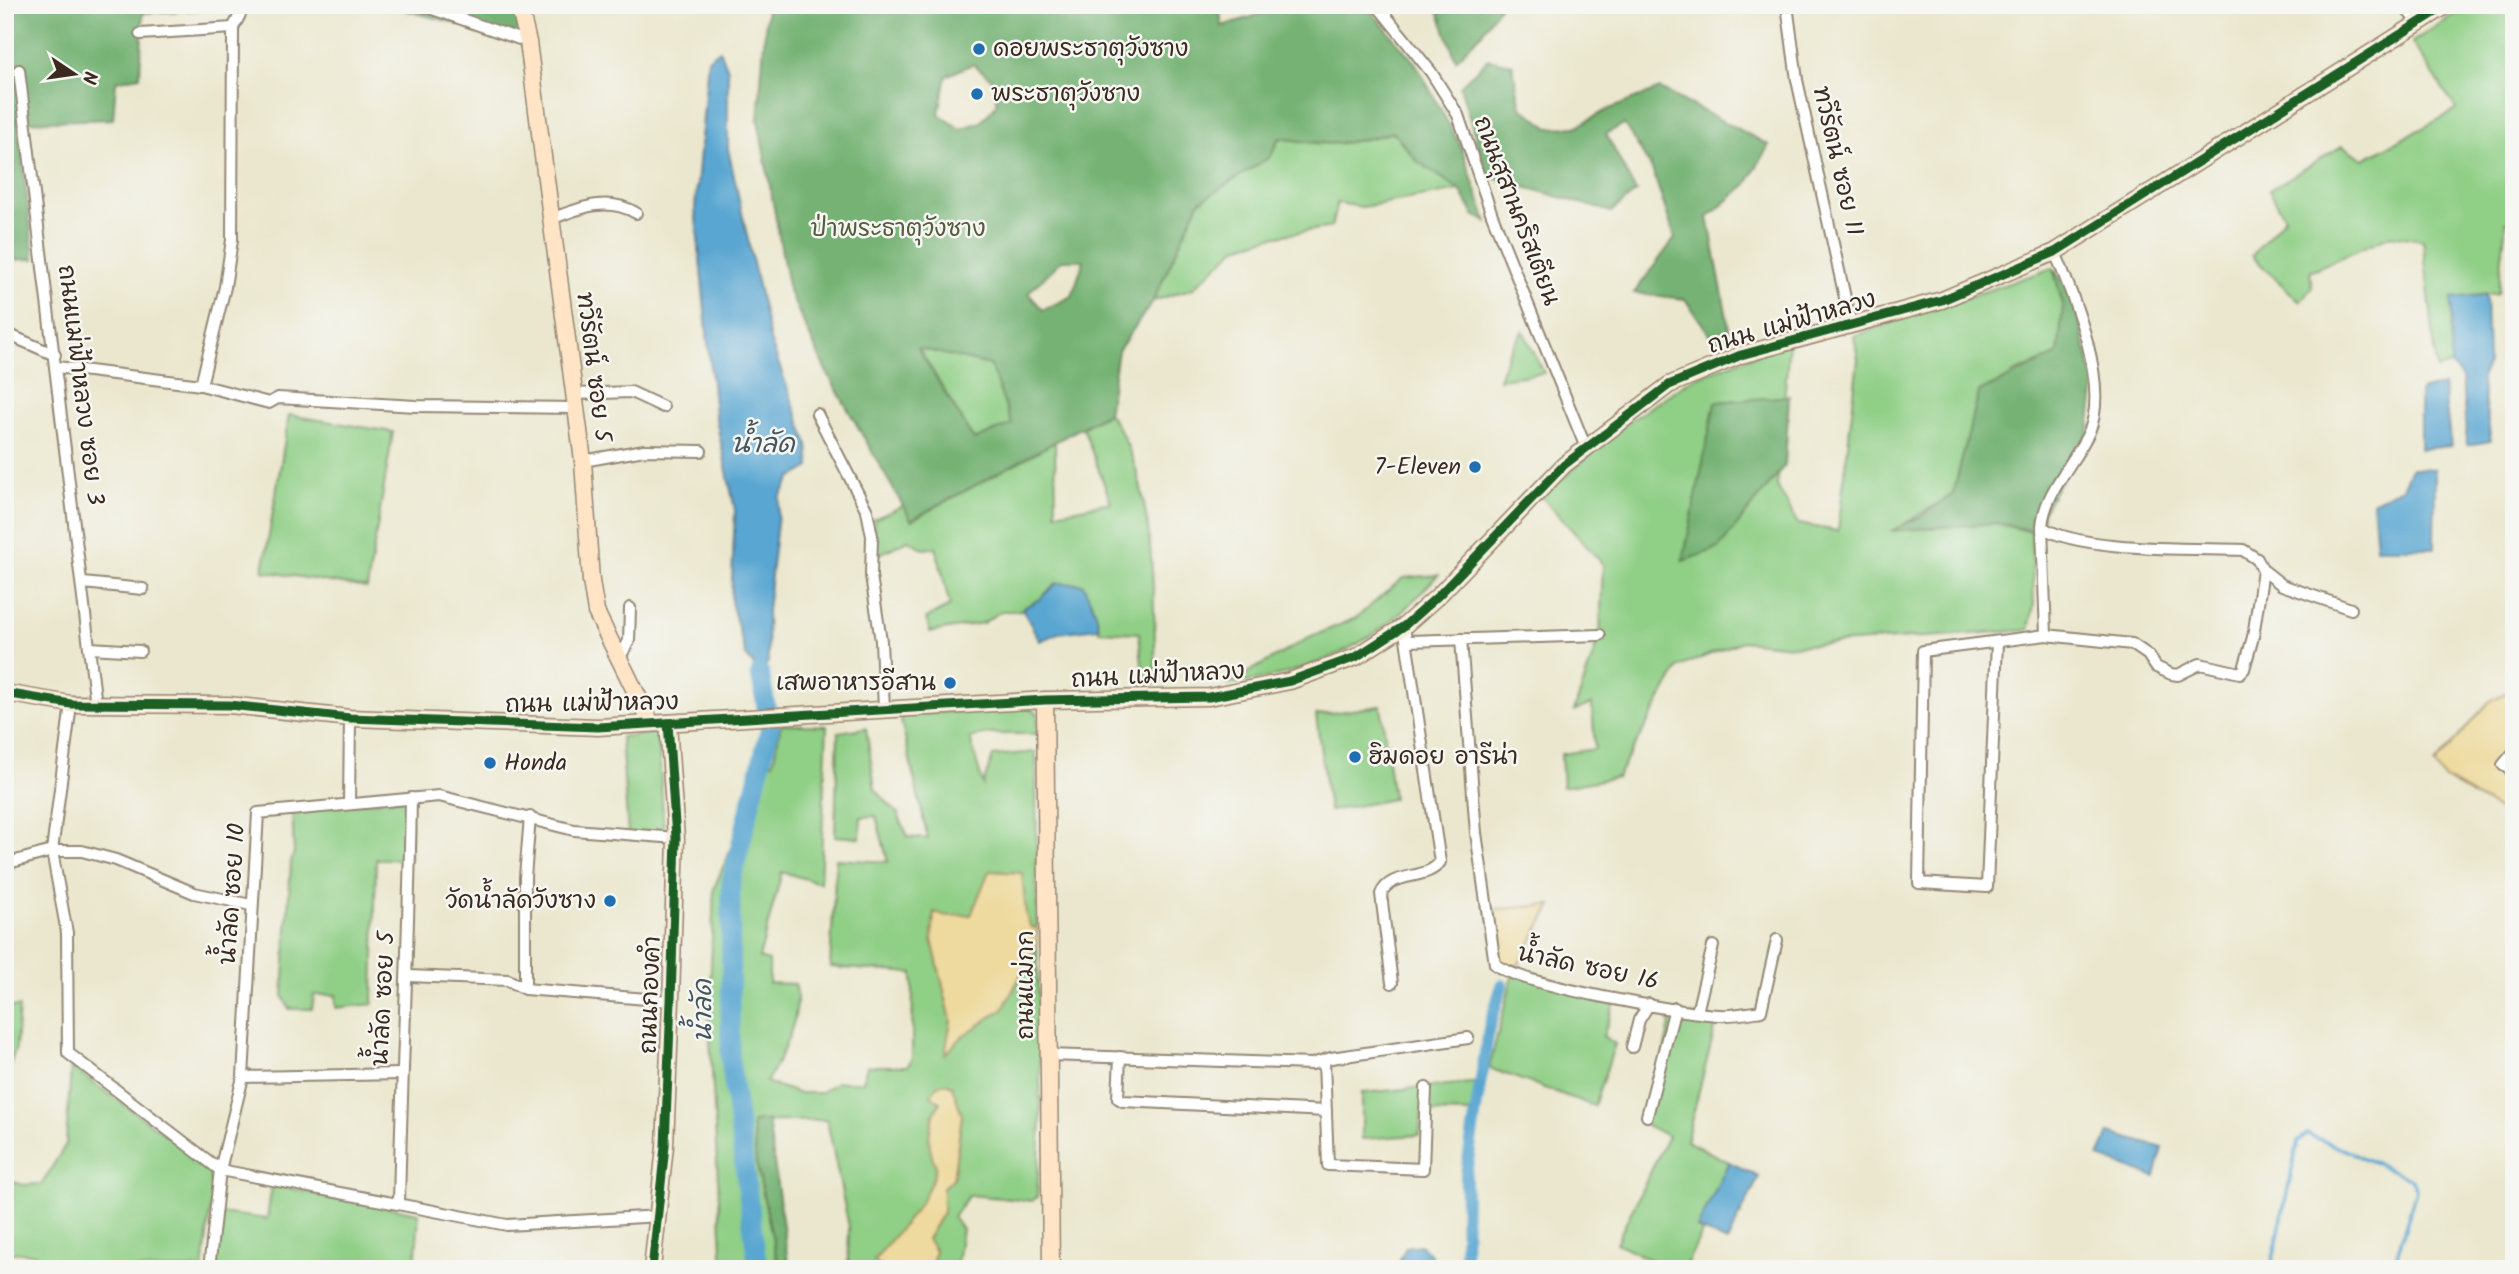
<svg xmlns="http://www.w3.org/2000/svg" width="2519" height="1274" font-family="Kalam,'Playpen Sans Thai',sans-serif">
<rect width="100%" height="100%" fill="#f6f6f2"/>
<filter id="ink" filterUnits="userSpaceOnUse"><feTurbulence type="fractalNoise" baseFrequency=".0143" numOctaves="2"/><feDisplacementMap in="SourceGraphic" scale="14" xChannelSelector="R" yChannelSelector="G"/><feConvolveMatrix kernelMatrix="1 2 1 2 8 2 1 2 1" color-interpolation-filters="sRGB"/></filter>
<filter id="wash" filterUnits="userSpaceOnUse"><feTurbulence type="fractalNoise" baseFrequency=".00686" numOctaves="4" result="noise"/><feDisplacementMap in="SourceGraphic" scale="28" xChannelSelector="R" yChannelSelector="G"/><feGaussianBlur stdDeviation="1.57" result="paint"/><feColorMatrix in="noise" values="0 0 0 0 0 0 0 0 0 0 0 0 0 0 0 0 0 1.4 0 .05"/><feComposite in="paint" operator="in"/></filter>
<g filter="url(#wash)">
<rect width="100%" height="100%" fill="#ebe7ce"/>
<g fill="#90cf86" stroke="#667c52" stroke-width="2">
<polygon points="2469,5 2514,5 2514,223 2506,222 2498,293 2452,298 2451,365 2437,369 2423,240 2391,235 2310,271 2312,287 2300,302 2252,256 2285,217 2269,190 2342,146 2364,159 2457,110 2412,42"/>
<path d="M1393,132L1417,161L1460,190L1362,207L1337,203L1331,227L1271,237L1237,247L1193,288L1153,301L1199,202L1271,156L1279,138C1327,147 1345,146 1393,132Z"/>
<polygon points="2053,268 2064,308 2059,354 2013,373 1964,452 1953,494 1894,530 1996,523 2031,532 2034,604 2029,630 1793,646 1742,641 1679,667 1617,777 1563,787 1561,754 1595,749 1592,704 1574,711 1600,635 1603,564 1542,497 1624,425 1692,379 1789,342 1777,486 1798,524 1838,531 1858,359 1854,336"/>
<polygon points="1523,331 1544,373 1499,379 1508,354"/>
<polygon points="918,347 990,365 1012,424 974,440"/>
<path d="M1108,413C1158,473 1153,608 1156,683L1144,686L1139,633L1099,631L1096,613L1057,583L1040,599L1018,611H1001L983,623L930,632L926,618L950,606L936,547L924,549L908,540L876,556L874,519L903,506L912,520L1055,442L1056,513L1111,502L1083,428Z"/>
<polygon points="289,415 393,432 367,588 263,571"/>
<path d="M1438,575C1424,589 1411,605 1396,617C1349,657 1285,678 1226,685L1309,638L1356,618L1403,578Z"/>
<path d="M1024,706L1038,713L1036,734H989L970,738L983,785L993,756L1036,752L1037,927L1031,928L1026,915L1022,873L989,871L971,916H945L934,912L932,940L951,1020L946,1053L964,1035L1003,1009L1037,945L1041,1122L1037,1197L1032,1201L969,1195L953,1217L962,1229L956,1269H931L935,1251L927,1239L943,1212V1187L953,1179L962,1115L952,1086L945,1083L937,1085L940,1102L933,1116L936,1166L933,1182L926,1197L874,1261L886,1269H854L848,1262L849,1227L827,1120L752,1122L756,1161L779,1269H723L709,1018L714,888L741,825L756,758L773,763L781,724L827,726L820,883L782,872L759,958L769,961V983L795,984C804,1013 781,1058 766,1082L797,1093H820L837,1082H863L867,1066H908L912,1057L913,973L830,967L836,859L888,862L876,816L861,817L860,838L835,836L838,732L866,728L875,789L898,814L908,837L928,839L900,716Z"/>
<polygon points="1381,706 1393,799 1329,811 1316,715"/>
<polygon points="658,733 664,832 628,834 621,737"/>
<polygon points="411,798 410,859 376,859 373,1004 336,1008 336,995 314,995 312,1009 289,1009 283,996 291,862 294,852 292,810"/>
<polygon points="1513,974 1616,999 1603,1036 1615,1044 1594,1106 1489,1068"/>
<polygon points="5,1007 19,1007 16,1048 5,1078"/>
<polygon points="1673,1012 1717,1021 1686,1141 1729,1162 1697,1228 1703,1231 1684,1269 1670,1269 1616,1243 1668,1136 1640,1122 1659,1074"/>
<polygon points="71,1067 215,1170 203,1269 36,1269 36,1254 5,1252 5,1179 22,1185 42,1184 66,1144"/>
<polygon points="1481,1082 1477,1113 1422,1112 1419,1135 1362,1139 1362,1093"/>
<polygon points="272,1185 419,1213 415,1269 214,1269 220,1213 267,1219"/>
</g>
<g fill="#74b273" stroke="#586e48" stroke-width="2" fill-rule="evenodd">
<polygon points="5,5 296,5 143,13 140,76 116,81 113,119 18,122 34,259 5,260"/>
<polygon points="385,5 525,5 528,42"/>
<path d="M767,5H1219L1222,26L1290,5H1366L1416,64L1461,147L1487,222L1474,215L1460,190L1417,161L1393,132C1341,146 1331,146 1279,138L1271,156L1199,202L1153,301L1118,351L1108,413L911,520L825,369L789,291L758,120ZM973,64L994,81L997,104L981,122L960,129L939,114L946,76ZM1062,260H1084L1072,296L1043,310L1028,293ZM918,348L990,365L1012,424L974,440Z"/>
<polygon points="1436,5 1500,5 1482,33 1456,60"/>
<polygon points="1488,59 1512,64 1521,107 1549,128 1576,127 1607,110 1660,89 1769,145 1747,184 1708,217 1731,339 1714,341 1685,299 1634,293 1675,238 1652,169 1624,124 1606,134 1636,192 1611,212 1487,176 1460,86"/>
<polygon points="2053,268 2072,294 2095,383 2089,431 2043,511 2042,527 2034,531 1996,523 1891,531 1920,517 1953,494 1979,392 2058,354 2063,305"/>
<polygon points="1789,396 1785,465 1719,548 1683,561 1715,402"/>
<polygon points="768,1120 789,1269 779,1269 756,1161 752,1122"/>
</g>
<g fill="#eeda9e" stroke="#94825e" stroke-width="2">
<polygon points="2514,688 2514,819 2445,779 2434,765 2489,702"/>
<polygon points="989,871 1022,873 1026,915 1031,928 1037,927 1037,945 1003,1009 964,1035 945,1054 951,1020 932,940 934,912 945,916 971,915"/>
<polygon points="1552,905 1513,974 1502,971 1487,910"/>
<path d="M945,1083L952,1086L962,1115L953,1179L943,1187V1212L927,1239L935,1251L931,1269H886L874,1261C896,1231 928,1204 936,1166C925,1144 928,1124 940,1102L931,1095L937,1085Z"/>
</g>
<g fill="#58a6d1" stroke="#4a6878" stroke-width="2">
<polygon points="720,50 728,70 728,149 770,340 808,444 810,467 791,478 780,497 767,611 768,662 760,673 746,656 731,602 735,510 715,414 695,208 708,59"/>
<polygon points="2486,295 2488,364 2481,378 2491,441 2467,445 2462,378 2451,365 2452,298"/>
<polygon points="2443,385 2451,446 2420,449 2420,391"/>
<polygon points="2411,468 2435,469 2434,548 2376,548 2372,502 2402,488"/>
<polygon points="1057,583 1083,584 1096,613 1099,628 1058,633 1040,641 1022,609 1040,599"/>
<polygon points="2109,1133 2163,1148 2155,1177 2099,1157"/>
<polygon points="1729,1162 1759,1177 1727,1242 1697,1228"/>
<polygon points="1420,1245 1431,1255 1432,1269 1400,1269 1399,1262 1406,1247"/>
</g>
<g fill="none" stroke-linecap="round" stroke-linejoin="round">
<polyline stroke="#58a6d1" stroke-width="3.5" points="2271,1269 2298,1141 2307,1134 2412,1179 2416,1190 2393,1269"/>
<polyline stroke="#58a6d1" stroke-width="12" points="1465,1269 1466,1174 1489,1028 1502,985"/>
<polyline stroke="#58a6d1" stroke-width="19" points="758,1269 730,1059 731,882 770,728 760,673"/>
</g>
</g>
<g filter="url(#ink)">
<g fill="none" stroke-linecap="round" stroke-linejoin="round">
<defs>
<g id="street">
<polyline points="421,5 528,42"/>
<polyline points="1377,5 1431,72 1458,115 1492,215 1586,448"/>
<polyline points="1787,5 1797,80 1851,325"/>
<polyline points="2402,5 2420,24"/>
<polyline points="140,34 233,28"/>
<polyline points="19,70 96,705"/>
<path d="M551,219C580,208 607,196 636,213"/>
<polyline points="5,333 55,355"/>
<polyline points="57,367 201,385 269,403 278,398 416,406 576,408"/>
<polyline points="201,385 225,287 232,240 233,28 245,5"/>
<polyline points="574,394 631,392 663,407"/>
<polyline points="817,414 867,511 872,536 871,576 881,641 884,709"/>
<polyline points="583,461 644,450 701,451"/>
<polyline points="2042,527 2046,635"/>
<polyline points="2263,570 2282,585 2351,609"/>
<polyline points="83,583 143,589"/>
<path d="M1461,639L1476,833L1495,964C1518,985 1681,1013 1719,1015C1733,1016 1748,1013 1761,1011L1777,940"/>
<polyline points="1409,641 1600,635"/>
<path d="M1997,642L1987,887L1919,883L1923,651L2046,635L2132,644L2148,655L2156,667L2171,674L2178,675L2200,664L2240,673L2244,669L2253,637L2263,570L2257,559L2243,550C2195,548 2080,552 2042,527C2044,492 2074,464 2089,432C2110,385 2074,298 2055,252"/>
<polyline points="90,648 140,651"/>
<polyline points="619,659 629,641 630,608"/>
<polyline points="71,704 52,851 67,933 68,1053 220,1170 507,1225 660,1216"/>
<polyline points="2514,752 2503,765 2514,772"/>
<polyline points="349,804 350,718"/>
<polyline points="5,864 52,851 82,851 116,860 194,893 251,905"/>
<polyline points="408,976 508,980 525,989 671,1001"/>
<path d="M1392,983L1381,894C1390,871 1427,881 1440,862L1404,626"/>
<polyline points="525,989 525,877 530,817"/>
<polyline points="1697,1012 1713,946"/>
<polyline points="1632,1047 1639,1020 1649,1004"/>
<polyline points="1049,1055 1312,1064 1331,1058 1468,1038"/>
<polyline points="1120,1057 1118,1098 1123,1101 1326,1111"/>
<polyline points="1324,1062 1328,1165 1423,1169 1426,1088"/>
<polyline points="243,1077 402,1074"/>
<polyline points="1647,1116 1675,1008"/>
<path d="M399,1203C402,1068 409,933 411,798"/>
<polyline points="209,1269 220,1170 243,1077 258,813 439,796 574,830 676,838"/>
</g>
<g id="secondary">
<polyline points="519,5 528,42 583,461 591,581 596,612 651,723"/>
<polyline points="5,693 71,704 229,705 350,718 598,727 1045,700 1209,697 1290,681 1356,657 1404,626 1439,595 1564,465 1669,385 1741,355 1942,300 2055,252 2447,5"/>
<polyline points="1045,700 1051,1269"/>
<polyline points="652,1269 665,1146 671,1001 676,838 668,723"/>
</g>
</defs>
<use href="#street" stroke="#938876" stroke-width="14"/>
<use href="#secondary" stroke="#938876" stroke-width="19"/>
<use href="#street" stroke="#fff" stroke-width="10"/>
<use href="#secondary" stroke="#ffe4c6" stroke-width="16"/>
<defs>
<g id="cycleway">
<polyline points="5,693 71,704 229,705 350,718 598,727 1045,700 1209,697 1290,681 1356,657 1404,626 1439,595 1564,465 1669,385 1741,355 1942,300 2055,252 2447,5"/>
<polyline points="652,1269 665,1146 671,1001 676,838 668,723"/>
</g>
</defs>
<use href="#cycleway" stroke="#f6f6f2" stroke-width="13"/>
<use href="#cycleway" stroke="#1b5e20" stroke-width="9"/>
</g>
</g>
<g fill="#1f6fb2" stroke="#f6f6f2" stroke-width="2.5">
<circle cx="979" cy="49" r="7"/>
<circle cx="977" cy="94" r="7"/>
<circle cx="1475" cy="467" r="7"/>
<circle cx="950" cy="683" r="7"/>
<circle cx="1355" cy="757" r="7"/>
<circle cx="490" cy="763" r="7"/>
<circle cx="610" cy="901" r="7"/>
</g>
<g text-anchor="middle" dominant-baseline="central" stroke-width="5" stroke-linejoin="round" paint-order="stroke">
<g font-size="24" fill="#3b2a1e" stroke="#f6f6f2" text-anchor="start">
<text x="993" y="49">ดอยพระธาตุวังซาง</text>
<text x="991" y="94">พระธาตุวังซาง</text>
<text x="1461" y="467" text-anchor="end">7-Eleven</text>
<text x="936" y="683" text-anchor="end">เสพอาหารอีสาน</text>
<text x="1369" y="757">ฮิมดอย อารีน่า</text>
<text x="504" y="763">Honda</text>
<text x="596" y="901" text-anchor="end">วัดน้ำลัดวังซาง</text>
</g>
<g font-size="24" fill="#3b2a1e" stroke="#f6f6f2">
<text transform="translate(1837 161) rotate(77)">ทวีรัตน์ ซอย 11</text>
<text transform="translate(1516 211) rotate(69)">ถนนสุสานคริสเตียน</text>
<text transform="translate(1792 323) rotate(-16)">ถนน แม่ฟ้าหลวง</text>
<text transform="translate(593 367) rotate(83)">ทวีรัตน์ ซอย 5</text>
<text transform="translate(80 385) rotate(83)">ถนนแม่ฟ้าหลวง ซอย 3</text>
<text transform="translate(1158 676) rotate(-3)">ถนน แม่ฟ้าหลวง</text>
<text transform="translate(592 704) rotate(-1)">ถนน แม่ฟ้าหลวง</text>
<text transform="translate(233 894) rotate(-86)">น้ำลัด ซอย 10</text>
<text transform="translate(1588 968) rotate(12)">น้ำลัด ซอย 16</text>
<text transform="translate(1026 985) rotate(-90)">ถนนแม่กก</text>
<text transform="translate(651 995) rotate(-88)">ถนนกองคำ</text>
<text transform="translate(384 999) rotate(-87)">น้ำลัด ซอย 5</text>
</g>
<g font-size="24" fill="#545c3d" stroke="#f6f6f2">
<text x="898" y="229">ป่าพระธาตุวังซาง</text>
</g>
<g font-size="26" font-style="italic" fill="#45555d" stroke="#f6f6f2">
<text x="763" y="445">น้ำลัด</text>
<text transform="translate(704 1011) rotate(-90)">น้ำลัด</text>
</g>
</g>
<rect width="2519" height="1274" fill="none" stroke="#f6f6f2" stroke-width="28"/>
<g transform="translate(74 74) rotate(103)" stroke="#f6f6f2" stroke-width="5" paint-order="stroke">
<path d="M0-5L12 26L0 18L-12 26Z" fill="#3b2a1e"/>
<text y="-10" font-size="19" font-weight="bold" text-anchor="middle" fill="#3b2a1e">N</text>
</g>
</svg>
